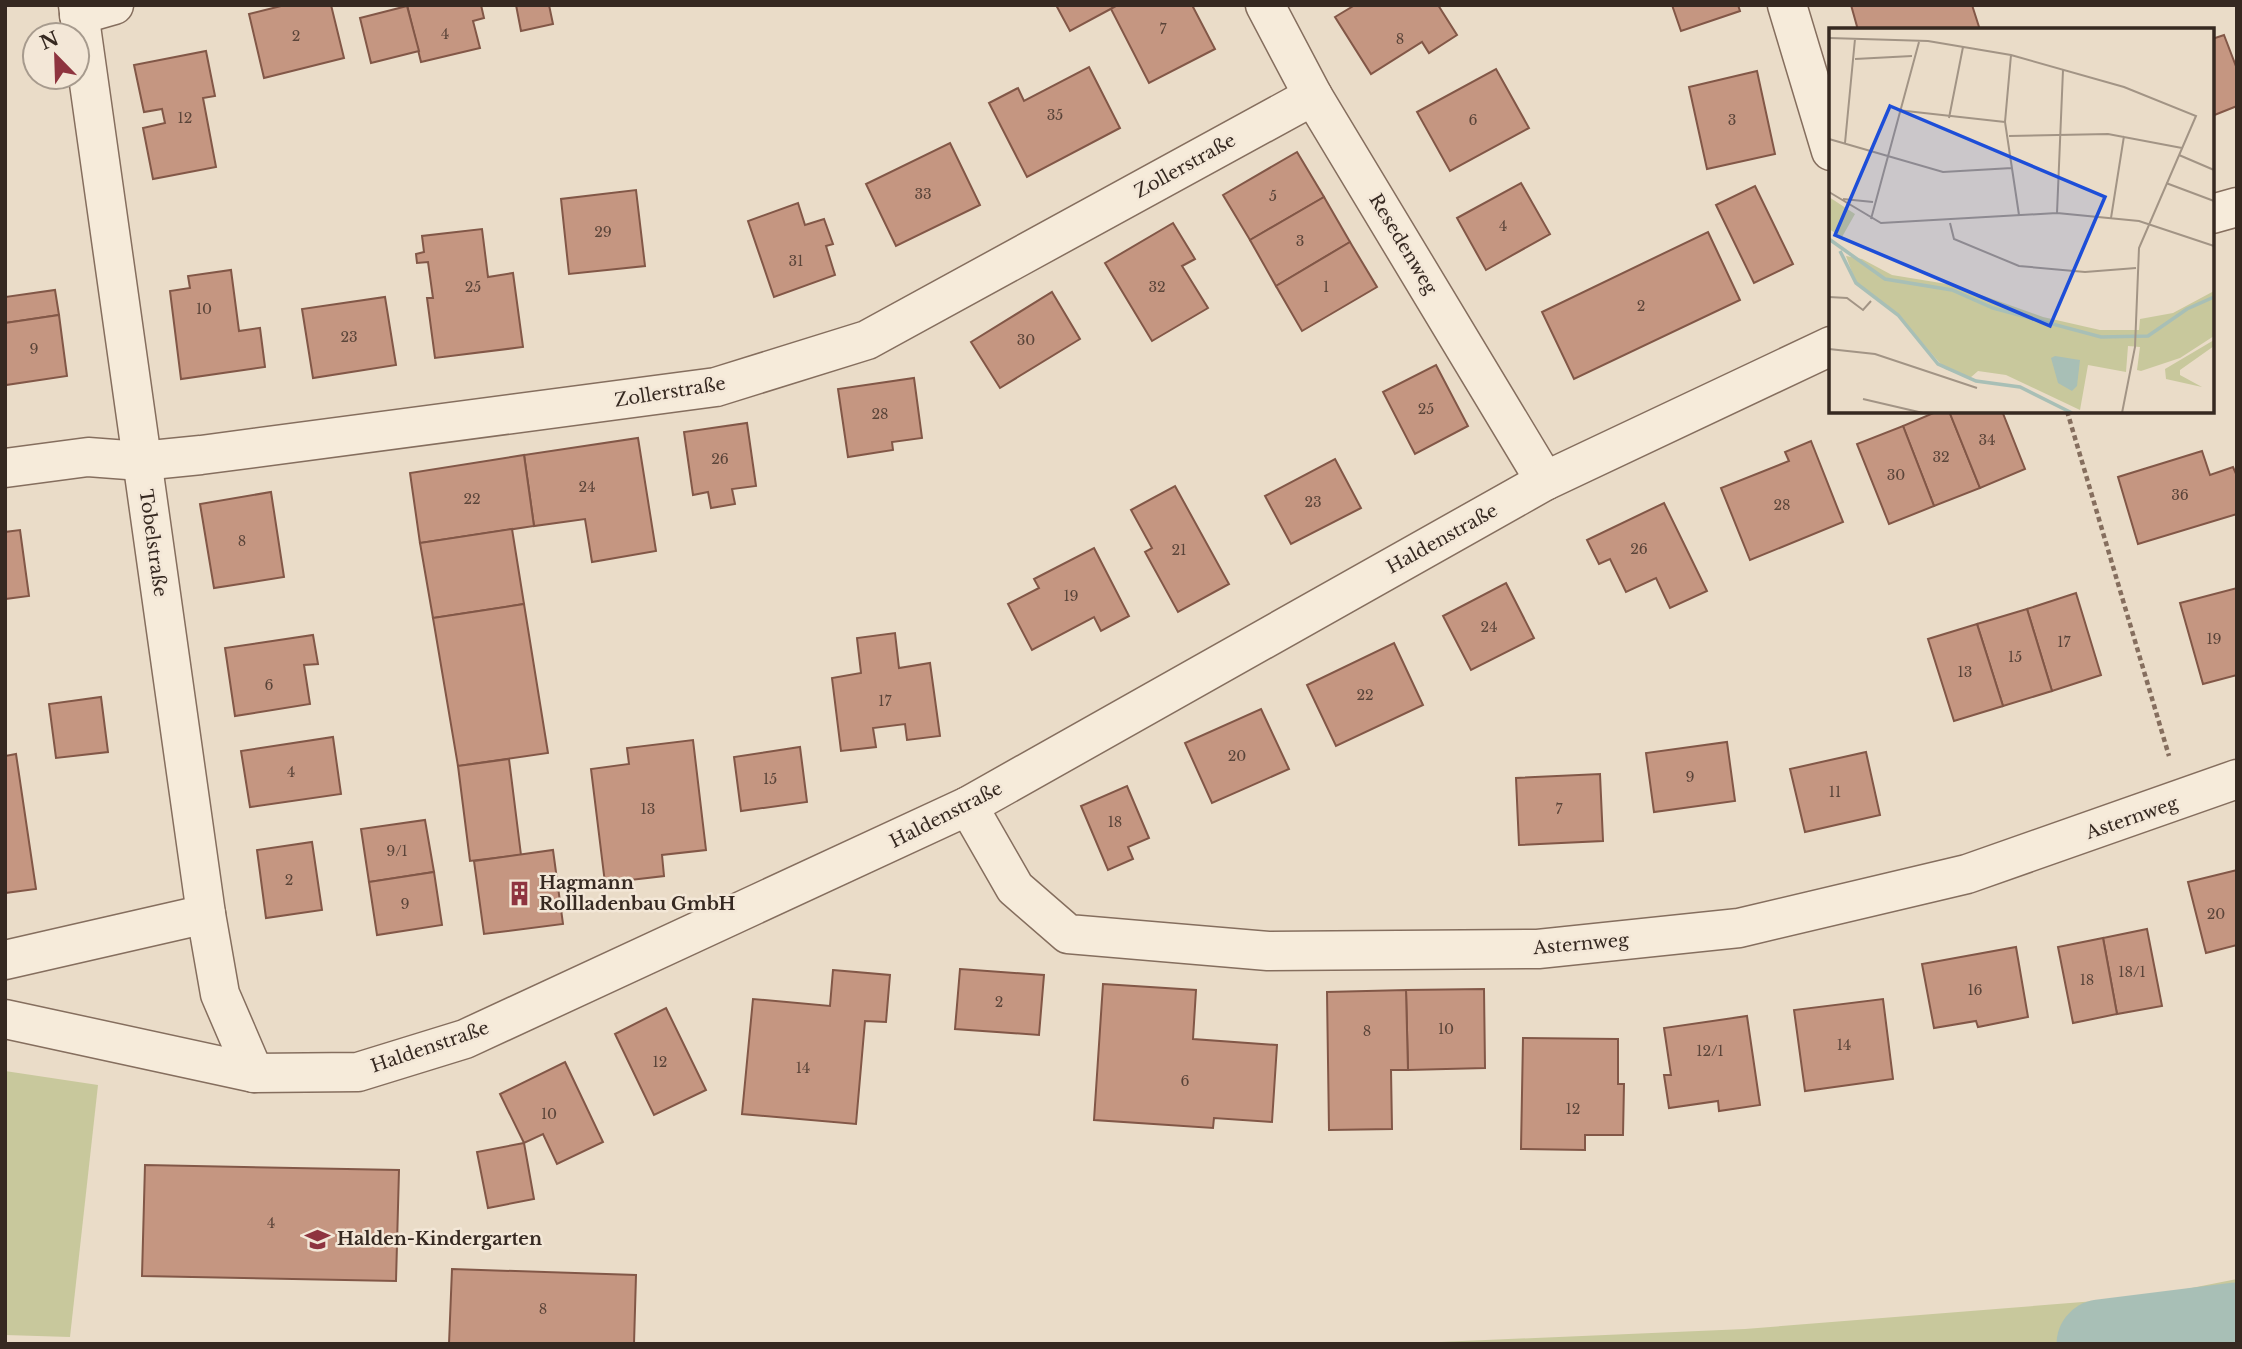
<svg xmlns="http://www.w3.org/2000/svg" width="2242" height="1349" font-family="'Libre Baskerville',serif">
<rect width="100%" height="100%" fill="#eadcc8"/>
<g fill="#c8c89c">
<polygon points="5,1071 98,1085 70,1337 5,1335"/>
<polygon points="2237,1279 2237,1344 1393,1344 1745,1329 2146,1297"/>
</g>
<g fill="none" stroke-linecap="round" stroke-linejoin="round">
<polyline stroke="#a8bfb6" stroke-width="89" points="2101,1344 2237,1327"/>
</g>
<g fill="#c59681" stroke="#825747" stroke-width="2">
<polygon points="285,5 331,5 344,58 264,78 249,14"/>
<polygon points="481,5 484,18 473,21 480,48 421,62 407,5"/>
<polygon points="516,5 549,5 553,24 521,31"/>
<polygon points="1056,5 1118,5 1070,31"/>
<polygon points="1118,5 1192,5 1215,49 1149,83 1111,9"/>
<polygon points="1355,5 1438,5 1457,35 1429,53 1422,42 1371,74 1335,17"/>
<polygon points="1672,5 1738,5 1740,11 1681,31"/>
<polygon points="1851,5 1972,5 1980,30 1858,30"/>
<polygon points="407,6 419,51 371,63 360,18"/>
<polygon points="2224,35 2237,69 2237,106 2212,116 2212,39"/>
<polygon points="206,51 215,96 203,98 216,167 153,179 143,128 165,123 162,109 144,112 134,65"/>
<polygon points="1089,67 1120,128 1027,177 989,103 1018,88 1024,101"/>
<polygon points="1496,69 1529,128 1450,171 1417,112"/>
<polygon points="1757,71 1775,154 1707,169 1689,87"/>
<polygon points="950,143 980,205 896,246 866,184"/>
<polygon points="1297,152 1324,197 1250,240 1223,195"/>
<polygon points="1521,183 1550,234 1486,270 1457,218"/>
<polygon points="1755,186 1793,264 1754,283 1716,205"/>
<polygon points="636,190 645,266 569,274 561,199"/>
<polygon points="1324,197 1350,242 1276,286 1250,240"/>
<polygon points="798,203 805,225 824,219 833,244 826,246 835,275 774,297 748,221"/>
<polygon points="1173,223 1195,259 1182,266 1208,308 1152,341 1105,263"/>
<polygon points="482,229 488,277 513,273 523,347 435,358 427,298 433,298 428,262 417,263 416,254 424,252 422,236"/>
<polygon points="1708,232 1740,300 1574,379 1542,312"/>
<polygon points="1350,242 1377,287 1302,331 1276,286"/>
<polygon points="231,270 239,331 260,328 265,367 181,379 170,291 190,288 188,276"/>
<polygon points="55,290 59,315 5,323 5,297"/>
<polygon points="1052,292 1080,339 1000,388 971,342"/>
<polygon points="385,297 396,365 313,378 302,309"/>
<polygon points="59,315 67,376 6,385 5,323"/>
<polygon points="1436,365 1468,426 1415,454 1383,392"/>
<polygon points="914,378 922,438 892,442 893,450 848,457 838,389"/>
<polygon points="1938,411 1949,411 1980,488 1934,506 1903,426"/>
<polygon points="1949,411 2002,411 2025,469 1980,488"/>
<polygon points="747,423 756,486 732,489 735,504 711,508 708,492 693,495 684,432"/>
<polygon points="1903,426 1934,506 1889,524 1857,444"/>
<polygon points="638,438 656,551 592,562 585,519 534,526 524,455"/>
<polygon points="1811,441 1843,522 1750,560 1721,488 1789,461 1785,452"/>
<polygon points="2202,451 2210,475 2233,467 2237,476 2237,514 2138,544 2118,477"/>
<polygon points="524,455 534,526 420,543 410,473"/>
<polygon points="1335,459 1361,508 1291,544 1265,496"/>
<polygon points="1175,486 1229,584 1178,612 1145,552 1152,548 1131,510"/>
<polygon points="271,492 284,577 214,588 200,504"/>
<polygon points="1664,503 1707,591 1670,608 1656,578 1626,592 1610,559 1599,564 1587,540"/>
<polygon points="512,529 524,604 433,618 420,543"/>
<polygon points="20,530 29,596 5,599 5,532"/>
<polygon points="1094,548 1129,616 1101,631 1094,617 1032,650 1008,604 1039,588 1034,579"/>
<polygon points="1506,583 1534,638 1471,670 1443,616"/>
<polygon points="2237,588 2237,675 2203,684 2180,603"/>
<polygon points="2076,593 2101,675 2052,691 2027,609"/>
<polygon points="524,604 548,753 458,766 433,618"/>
<polygon points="2027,609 2052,691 2003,706 1977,624"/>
<polygon points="1977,624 2003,706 1954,721 1928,639"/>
<polygon points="895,633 899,668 930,663 940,736 907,740 905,724 873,728 876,747 841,751 832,678 861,673 857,638"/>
<polygon points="313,635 318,664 304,665 310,704 235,716 225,648"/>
<polygon points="1394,643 1423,705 1336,746 1307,685"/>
<polygon points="101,697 108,752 56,758 49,704"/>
<polygon points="1261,709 1289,769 1212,803 1185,743"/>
<polygon points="333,737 341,794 250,807 241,751"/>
<polygon points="693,740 706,850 662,855 664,876 605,883 591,769 629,764 627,748"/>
<polygon points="1727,742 1735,801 1654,812 1646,753"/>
<polygon points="800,747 807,802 741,811 734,757"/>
<polygon points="1866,752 1880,815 1805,832 1790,769"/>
<polygon points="16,754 36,889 5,893 5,756"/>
<polygon points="509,759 521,855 470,861 458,766"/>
<polygon points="1600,774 1603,841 1519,845 1516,778"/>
<polygon points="1127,786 1149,838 1128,847 1133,859 1108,870 1081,806"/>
<polygon points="425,820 434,872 369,882 361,829"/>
<polygon points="312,842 322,910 266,918 257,850"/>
<polygon points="553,850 563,924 484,934 474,861"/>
<polygon points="2237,870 2237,945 2206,953 2188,882"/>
<polygon points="434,872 442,925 377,935 369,882"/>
<polygon points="2147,929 2162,1006 2117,1014 2103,938"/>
<polygon points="2103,938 2117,1014 2073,1023 2058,947"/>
<polygon points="2016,947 2028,1017 1978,1027 1976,1021 1934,1028 1922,964"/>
<polygon points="960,969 1044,975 1039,1035 955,1029"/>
<polygon points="833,970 890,975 886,1022 865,1021 856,1124 742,1114 753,999 830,1006"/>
<polygon points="1103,984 1196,990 1193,1039 1277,1045 1272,1122 1214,1118 1213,1128 1094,1120"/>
<polygon points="1484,989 1485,1068 1408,1070 1406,990"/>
<polygon points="1406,990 1408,1070 1391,1070 1392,1129 1329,1130 1327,992"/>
<polygon points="1883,999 1893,1079 1805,1091 1794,1010"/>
<polygon points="666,1008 706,1090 654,1115 615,1034"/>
<polygon points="1747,1016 1760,1105 1719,1111 1718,1101 1669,1108 1664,1075 1671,1075 1664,1028"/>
<polygon points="1523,1038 1618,1039 1618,1084 1624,1084 1623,1135 1585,1135 1585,1150 1521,1149"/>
<polygon points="565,1062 603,1142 557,1164 543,1134 524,1143 500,1094"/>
<polygon points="524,1143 534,1199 488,1208 477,1152"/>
<polygon points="145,1165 399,1170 396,1281 142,1276"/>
<polygon points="452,1269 636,1275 634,1344 449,1344"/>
</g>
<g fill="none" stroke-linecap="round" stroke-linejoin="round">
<defs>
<g id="street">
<polyline points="78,5 206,914 220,994 254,1073"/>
<polyline points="1265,5 1313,96 1545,481"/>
<polyline points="1787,5 1831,151"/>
<polyline points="79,15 114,5"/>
<polyline points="2212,214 2237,207"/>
<polyline points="5,468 88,457 141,461 201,455 716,387 867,340 1313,96"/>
<polyline points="968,806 1015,888 1068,934 1268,951 1538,949 1739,928 1967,874 2237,779"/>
<polyline points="5,960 206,914"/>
<polyline points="5,1019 254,1073 358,1072 465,1039 968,806 1545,481 1831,346"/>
</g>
</defs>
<use href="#street" stroke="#856e5e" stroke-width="41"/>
<polyline stroke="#856e5e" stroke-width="4.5" stroke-dasharray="5 3.5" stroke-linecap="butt" points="2067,411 2169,756"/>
<use href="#street" stroke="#f6ebda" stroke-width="38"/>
</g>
<defs>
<symbol id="building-bare" viewBox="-9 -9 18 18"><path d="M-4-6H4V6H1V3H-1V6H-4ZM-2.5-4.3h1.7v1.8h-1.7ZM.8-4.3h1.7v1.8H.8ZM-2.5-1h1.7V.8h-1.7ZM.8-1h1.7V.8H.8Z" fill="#8e343f" stroke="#f3e7d7" stroke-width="2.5" paint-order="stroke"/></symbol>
<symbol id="school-bare" viewBox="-9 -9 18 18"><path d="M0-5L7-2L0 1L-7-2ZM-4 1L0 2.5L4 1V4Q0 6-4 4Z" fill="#8e343f" stroke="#f3e7d7" stroke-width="2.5" paint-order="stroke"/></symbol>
</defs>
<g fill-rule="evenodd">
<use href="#building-bare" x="502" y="876" width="35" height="35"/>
<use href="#school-bare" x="300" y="1222" width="35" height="35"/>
</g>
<g text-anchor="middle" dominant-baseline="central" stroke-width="5" stroke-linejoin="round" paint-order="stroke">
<g font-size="14" fill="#5a4439">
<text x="1163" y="29">7</text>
<text x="445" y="34">4</text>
<text x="296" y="36">2</text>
<text x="1400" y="39">8</text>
<text x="1055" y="115">35</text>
<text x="185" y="118">12</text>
<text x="1473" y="120">6</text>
<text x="1732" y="120">3</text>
<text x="923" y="194">33</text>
<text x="1273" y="196">5</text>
<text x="1503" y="226">4</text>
<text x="603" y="232">29</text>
<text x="1300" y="241">3</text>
<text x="796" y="261">31</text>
<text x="473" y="287">25</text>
<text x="1157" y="287">32</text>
<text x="1326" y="287">1</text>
<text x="1641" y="306">2</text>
<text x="204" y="309">10</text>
<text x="349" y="337">23</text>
<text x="1026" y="340">30</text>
<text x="34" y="349">9</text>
<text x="1426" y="409">25</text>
<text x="880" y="414">28</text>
<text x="1987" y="440">34</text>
<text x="1941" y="457">32</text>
<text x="720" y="459">26</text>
<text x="1896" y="475">30</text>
<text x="587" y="487">24</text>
<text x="2180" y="495">36</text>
<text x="472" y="499">22</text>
<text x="1313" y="502">23</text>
<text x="1782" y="505">28</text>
<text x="242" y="541">8</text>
<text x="1639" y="549">26</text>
<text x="1179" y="550">21</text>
<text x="1071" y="596">19</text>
<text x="1489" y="627">24</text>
<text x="2214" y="639">19</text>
<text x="2064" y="642">17</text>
<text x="2015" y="657">15</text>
<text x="1965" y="672">13</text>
<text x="269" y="685">6</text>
<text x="1365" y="695">22</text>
<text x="885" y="701">17</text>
<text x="1237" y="756">20</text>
<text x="291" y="772">4</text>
<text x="1690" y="777">9</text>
<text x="770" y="779">15</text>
<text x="1835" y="792">11</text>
<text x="648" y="809">13</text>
<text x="1559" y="809">7</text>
<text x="1115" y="822">18</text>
<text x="397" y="851">9/1</text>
<text x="289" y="880">2</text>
<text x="405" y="904">9</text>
<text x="2216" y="914">20</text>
<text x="2132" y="972">18/1</text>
<text x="2087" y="980">18</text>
<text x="1975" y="990">16</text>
<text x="999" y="1002">2</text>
<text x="1446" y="1029">10</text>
<text x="1367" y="1031">8</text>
<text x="1844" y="1045">14</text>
<text x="1710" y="1051">12/1</text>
<text x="660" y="1062">12</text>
<text x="803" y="1068">14</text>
<text x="1185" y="1081">6</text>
<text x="1573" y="1109">12</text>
<text x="549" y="1114">10</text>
<text x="271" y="1223">4</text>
<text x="543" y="1309">8</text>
</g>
<g font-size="18" fill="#362921" stroke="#f3e7d7">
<text transform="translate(1185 166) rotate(-29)">Zollerstraße</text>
<text transform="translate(1403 244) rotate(59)">Resedenweg</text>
<text transform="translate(670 392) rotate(-9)">Zollerstraße</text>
<text transform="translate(1442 539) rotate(-29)">Haldenstraße</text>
<text transform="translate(153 543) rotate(82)">Tobelstraße</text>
<text transform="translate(946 815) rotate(-27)">Haldenstraße</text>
<text transform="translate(2132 818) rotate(-19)">Asternweg</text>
<text transform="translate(1581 944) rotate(-5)">Asternweg</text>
<text transform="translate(430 1047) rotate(-19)">Haldenstraße</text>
</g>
<g font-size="18" font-weight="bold" fill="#362921" stroke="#f3e7d7" text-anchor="start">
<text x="539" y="883">Hagmann<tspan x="539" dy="21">Rollladenbau GmbH</tspan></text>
<text x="337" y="1239">Halden-Kindergarten</text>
</g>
</g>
<g transform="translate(1829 28)">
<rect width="385" height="385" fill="#eadcc8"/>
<path d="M0,169L26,186L13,209L0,201ZM17,228L33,231L63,247L124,257L214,289L271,302H310L311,291L344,285L385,263V308L351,330L312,343L308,342L311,319L299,318L297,344L259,337L251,382L177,347L149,343L141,350L116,341L69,287L27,255ZM385,312V318L351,342V347L373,359L337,351L336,341Z" fill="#c8c89c"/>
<path d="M226,328L251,332L248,358L243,363L229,355L222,330Z" fill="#a8bfb6"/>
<path fill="none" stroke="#a8bfb6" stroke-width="3.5" d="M0,211L56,251L123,262L164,280L272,309L319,308L358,281L385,269M11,223L27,255L69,287L109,336L147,353L191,359L243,385"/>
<path fill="none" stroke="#a29485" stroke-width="2" d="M0,10L99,13L182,27L295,59L367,88L310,220L306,319L293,385M182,27L176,94L190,187M26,31L83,28M68,82L176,94M120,90L134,19M180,108L279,106L353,120M0,111L114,144L183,140M16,115L26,11M350,127L385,142M337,155L385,173M0,164L52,195L228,185L310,193L385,218M14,171L44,174M228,185L234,42M282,190L295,108M42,191L90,14M121,195L125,211L190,238L256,244L307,240M0,269L18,270L34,282L42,273M0,321L46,326L148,360M34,371L94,385"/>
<path fill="#1d4ed8" fill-opacity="0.15" stroke="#1d4ed8" stroke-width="3.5" d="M61,78L276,169L221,298L6,207Z"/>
<rect width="385" height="385" fill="none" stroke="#362921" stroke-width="3.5"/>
</g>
<rect width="2242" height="1349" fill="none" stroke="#362921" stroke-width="14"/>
<g transform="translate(56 56) rotate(337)"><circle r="33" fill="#f3e7d7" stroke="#a79b8e" stroke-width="2"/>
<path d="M0-5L12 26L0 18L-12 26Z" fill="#8e343f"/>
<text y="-10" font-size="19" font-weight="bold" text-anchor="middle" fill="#362921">N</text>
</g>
</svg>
